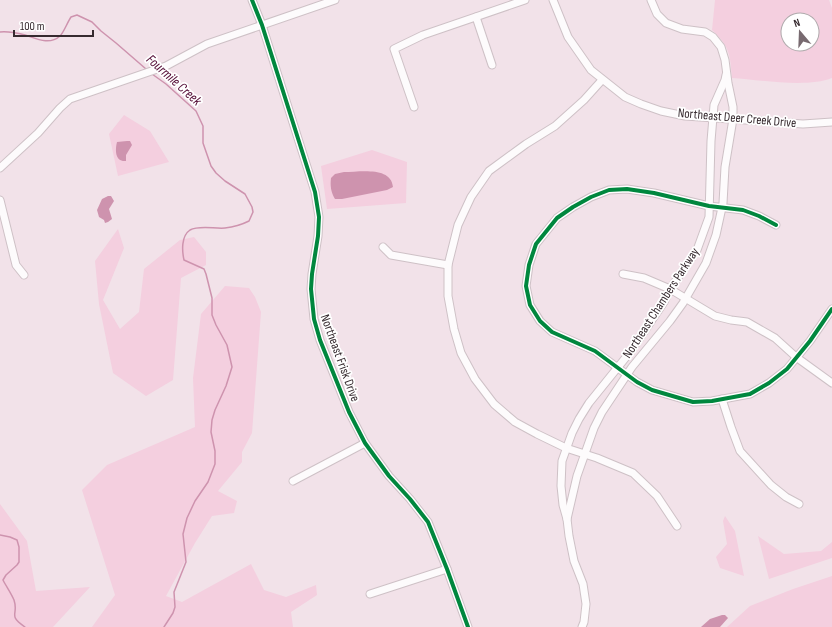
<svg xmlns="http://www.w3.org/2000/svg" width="832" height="627" font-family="'Sofia Sans Condensed',sans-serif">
<rect width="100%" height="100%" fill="#f2e2e9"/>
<g fill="#f4cfdf" fill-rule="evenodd">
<path d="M715,0H829L832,8V78C808,88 759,80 732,78C730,54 730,47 712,30ZM788,20H812V44H788Z"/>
<polygon points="124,115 150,131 169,162 118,176 109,134"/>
<polygon points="372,150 407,162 406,203 327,209 321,166"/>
<polygon points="118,229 124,248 103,300 120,329 139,312 144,269 180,240 194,237 206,252 206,265 181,278 173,380 146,396 113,373 99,304 95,261"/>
<polygon points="225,286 249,288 255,297 261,312 252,433 242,452 242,462 218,491 237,501 234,513 212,516 195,543 166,596 182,602 251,564 264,590 286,597 316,585 317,595 291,612 293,627 92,627 115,595 82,490 107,465 195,427 193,378 201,314"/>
<polygon points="0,504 27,541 36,591 90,587 53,627 0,627"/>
<polygon points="725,516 735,531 744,576 720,568 716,557 727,544 723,521"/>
<polygon points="758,536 784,554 821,551 832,542 832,558 769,579"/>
<polygon points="832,576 832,627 727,627 750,606 793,589"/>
</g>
<g fill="#ce93ae">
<path d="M127,141H130L132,145L126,155V161C115,162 115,150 117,142Z"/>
<path d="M344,172C360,172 391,166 393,187L387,190L342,199H335C331,192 330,186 331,178L335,174Z"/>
<polygon points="108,196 111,196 114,201 109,209 112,219 108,222 105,223 104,220 99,217 97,210 102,199"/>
<polygon points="722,615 725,615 728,618 720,627 701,627 710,619"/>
</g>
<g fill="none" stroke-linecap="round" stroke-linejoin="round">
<g stroke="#ce93ae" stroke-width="1.5">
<path d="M0,32C8,31 17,33 25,35C35,38 49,46 60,36C64,32 67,23 71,17L77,15L92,22L101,31L116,43L146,69"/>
<path d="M152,74L166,84L196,111L203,126V143L211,166L216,173L225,181L245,194L252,207L253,212L249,221C241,225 234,227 225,228C215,229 199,225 190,230C181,236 182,251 184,260L204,269L206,274L212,298V315L216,325L227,345L232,367L226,386L215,410L212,420L211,432L215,451V464L208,482L195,501L187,518L183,534L186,562L174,592L175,607L173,613L164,627"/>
<path d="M0,535L10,537L17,540L19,547V562L17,565L6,575L3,580C6,586 11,593 14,600C19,615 7,615 25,627"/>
</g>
<defs>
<g id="minor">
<polyline points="252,0 262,25 315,192 319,217 318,236 312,274 311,289 314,319 320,340 349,412 365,443 389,476 410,499 428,522 447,569 468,627"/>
<polyline points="553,0 568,37 591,70 625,97 641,104 661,111 685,116 803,124 832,122"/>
<polyline points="476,17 492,65"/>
<polyline points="602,80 584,100 555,126 526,144 489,171 471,197 458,225 448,265 448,296 454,329 461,353 475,379 494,404 515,422 537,434 566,448 597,458 633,473 657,496 677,526"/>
<polyline points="414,107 394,49 423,35 525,0"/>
<polyline points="0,168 38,133 60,108 70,99 166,66 207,44 335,0"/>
<polyline points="0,200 16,265 24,275"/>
<polyline points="776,225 759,216 743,210 709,206 654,193 627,189 609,190 591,197 573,207 557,218 536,244 529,265 526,286 530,305 540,321 552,332 595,351 637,382 652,390 693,402 712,401 750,394 769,383 787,369 810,341 832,309"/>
<polyline points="383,247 391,255 448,265"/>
<polyline points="623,274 644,278 670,289 715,316 731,320 747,322 775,338 796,357 832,383"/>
<polyline points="722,399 731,427 740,451 771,485 786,497 799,504"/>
<polyline points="293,481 365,443"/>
<polyline points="567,519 577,476 594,428 602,412 632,367 670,321 683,303 706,263 716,235 723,203 725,167 733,119 733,107 728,83 725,60 721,47 713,37 705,32 682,29 666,23 657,14 651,0"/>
<polyline points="370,594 447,569"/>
<polyline points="582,627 584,622 586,604 583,584 574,561 569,536 567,519 563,505 561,486 562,461 572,433 579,419 589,403 631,351 664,302 670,289 697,250 709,217 711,141 714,105 725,80 726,75"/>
</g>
</defs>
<use href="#minor" stroke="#cec1c6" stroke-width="9"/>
<use href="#minor" stroke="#fdfbfc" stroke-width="7"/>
<defs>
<g id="cycleway">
<polyline points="252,0 262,25 315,192 319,217 318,236 312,274 311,289 314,319 320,340 349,412 365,443 389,476 410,499 428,522 447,569 468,627"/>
<polyline points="776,225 759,216 743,210 709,206 654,193 627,189 609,190 591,197 573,207 557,218 536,244 529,265 526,286 530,305 540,321 552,332 595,351 637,382 652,390 693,402 712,401 750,394 769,383 787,369 810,341 832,309"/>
</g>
</defs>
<use href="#cycleway" stroke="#fff" stroke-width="6"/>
<use href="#cycleway" stroke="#00873e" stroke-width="4"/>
</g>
<g text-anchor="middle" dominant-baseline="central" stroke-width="3.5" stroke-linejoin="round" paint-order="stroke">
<g font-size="13" fill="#362a2f" stroke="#fff">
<text transform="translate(737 118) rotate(5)">Northeast Deer Creek Drive</text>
<text transform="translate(661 303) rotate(-57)">Northeast Chambers Parkway</text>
<text transform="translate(340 358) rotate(70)">Northeast Frisk Drive</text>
</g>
<g font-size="14" font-style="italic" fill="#520a34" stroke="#fff">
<text transform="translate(174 80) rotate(42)">Fourmile Creek</text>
</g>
</g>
<g transform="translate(800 32) rotate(341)"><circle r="19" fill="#ffffff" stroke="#afaaac"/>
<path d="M0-3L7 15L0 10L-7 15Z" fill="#786a70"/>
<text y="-6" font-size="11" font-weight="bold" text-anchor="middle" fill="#362a2f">N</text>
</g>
<path d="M14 30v6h79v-6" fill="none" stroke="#362a2f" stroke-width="2"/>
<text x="20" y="30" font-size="12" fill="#362a2f" stroke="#ffffff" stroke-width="3" paint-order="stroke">100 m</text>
</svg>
